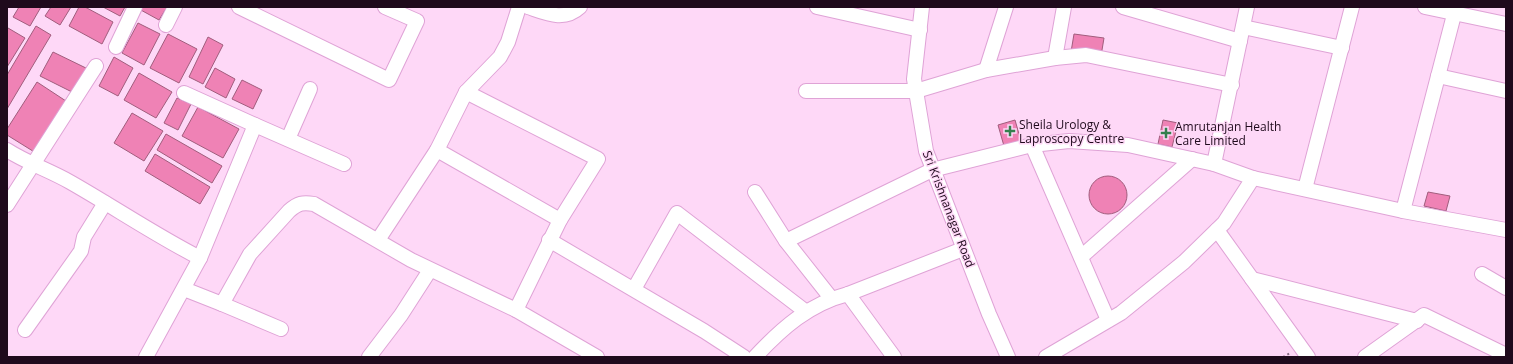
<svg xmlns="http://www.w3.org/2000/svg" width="1513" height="364" font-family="'Open Sans',sans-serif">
<rect width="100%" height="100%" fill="#fed8f7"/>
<g fill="#ef82b5" stroke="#a15d7d">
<polygon points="19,7 41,7 30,26 13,17"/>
<polygon points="51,7 71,7 60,25 45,16"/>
<polygon points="79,7 85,7 113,22 102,44 69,26"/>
<polygon points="103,7 125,7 120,16"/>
<polygon points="140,7 167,7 159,20 139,9"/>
<polygon points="138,23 160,34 144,65 122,53"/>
<polygon points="36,26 51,35 7,109 7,75"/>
<polygon points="8,28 25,38 7,67 7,29"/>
<polygon points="168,34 197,49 179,83 150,68"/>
<polygon points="1074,34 1104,38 1101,56 1071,52"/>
<polygon points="208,37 223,45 203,84 189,77"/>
<polygon points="53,52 88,69 76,94 40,76"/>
<polygon points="114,57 133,68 118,96 99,86"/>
<polygon points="215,68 235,79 226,98 205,87"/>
<polygon points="139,73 172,92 156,118 124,100"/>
<polygon points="242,80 262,90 253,109 232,99"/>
<polygon points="37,82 69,103 36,153 7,135 7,129"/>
<polygon points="177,98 191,104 178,130 164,123"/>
<polygon points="198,107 239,129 223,158 182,136"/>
<polygon points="132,113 163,131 144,161 114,143"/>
<polygon points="1015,120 1021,141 1004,146 998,125"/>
<polygon points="1163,120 1178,123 1172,147 1158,144"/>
<polygon points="166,134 222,166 212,183 157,150"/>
<polygon points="155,154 210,187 200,204 145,171"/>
<circle cx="1108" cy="195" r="19"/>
<polygon points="1428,192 1450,196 1446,211 1424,206"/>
</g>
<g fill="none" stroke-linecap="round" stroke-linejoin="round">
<defs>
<g id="minor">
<polyline points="239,7 389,80 417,21 385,7"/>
<path d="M528,7C546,13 564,22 580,7"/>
<polyline points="817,7 920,30"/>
<polyline points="922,7 914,79 926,151 989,314 1008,357"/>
<polyline points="1123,7 1240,41"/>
<polyline points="1425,7 1506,24"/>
<polyline points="166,25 175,7"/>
<polyline points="1243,27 1342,48"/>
<polyline points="116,47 135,7"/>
<polyline points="1055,58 1064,7"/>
<polyline points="986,70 1006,7"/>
<polyline points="1438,76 1506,91"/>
<polyline points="806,91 916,91 986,70 1055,58 1086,55 1232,85"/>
<polyline points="466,92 598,159 560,220 516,310"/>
<polyline points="255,125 344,164"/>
<polyline points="288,139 310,89"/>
<polyline points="1032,145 1108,320"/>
<path d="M7,150C27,163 49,170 70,182C114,207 155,235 200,258"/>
<polyline points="437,150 560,220"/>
<polyline points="1214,164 1247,7"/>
<polyline points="1305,189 1352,7"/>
<polyline points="755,192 786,241 831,298"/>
<polyline points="7,205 96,66"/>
<polyline points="1403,211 1456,7"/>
<polyline points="1217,230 1308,357"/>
<polyline points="378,240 437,150 466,92 500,57 508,42 519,7"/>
<polyline points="549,240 704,331 744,357"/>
<polyline points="786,241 932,170 1032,145 1069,141 1128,145 1214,164 1253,178 1403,211 1506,230"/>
<polyline points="1081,257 1192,159"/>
<polyline points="1482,274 1506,288"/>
<polyline points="1252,279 1417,321"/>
<path d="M184,289L222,304L250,254L289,211C298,203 303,202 314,204L411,260L516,310L597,357"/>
<polyline points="634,289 677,213 805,311"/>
<polyline points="848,294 894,357"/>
<polyline points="222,304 281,329"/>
<polyline points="25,330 81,251 84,237 105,203"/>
<polyline points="146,357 200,258 255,125 184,93"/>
<polyline points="369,357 401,315 430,270"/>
<path d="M755,357C782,328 809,304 848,294L963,249"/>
<polyline points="1046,357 1121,313 1184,262 1224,223 1253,178"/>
<polyline points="1365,357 1424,315 1506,355"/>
</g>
</defs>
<use href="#minor" stroke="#dfa3d6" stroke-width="16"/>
<polyline stroke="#856880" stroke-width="2" stroke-dasharray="2 3" stroke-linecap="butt" points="1283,357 1290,353"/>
<use href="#minor" stroke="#fff" stroke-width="14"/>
</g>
<g fill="#347f4d" stroke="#fed8f7" stroke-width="1.5">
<path d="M1008 125h4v4h4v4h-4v4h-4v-4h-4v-4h4z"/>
<path d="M1164 127h4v4h4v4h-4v4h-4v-4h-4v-4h4z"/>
</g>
<g text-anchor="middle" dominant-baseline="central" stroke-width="3" stroke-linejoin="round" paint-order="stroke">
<g font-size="12" fill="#1f0a1c" stroke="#fed8f7" text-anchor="start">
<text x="1019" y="124">Sheila Urology &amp;<tspan x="1019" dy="14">Laproscopy Centre</tspan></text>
<text x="1175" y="126">Amrutanjan Health<tspan x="1175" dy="14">Care Limited</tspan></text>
</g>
<g font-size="12" fill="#1f0a1c" stroke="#fed8f7">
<text transform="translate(949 209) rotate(69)">Sri Krishnanagar Road</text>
</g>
</g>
<rect width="1513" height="364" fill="none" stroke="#1f0a1c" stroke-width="16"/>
</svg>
